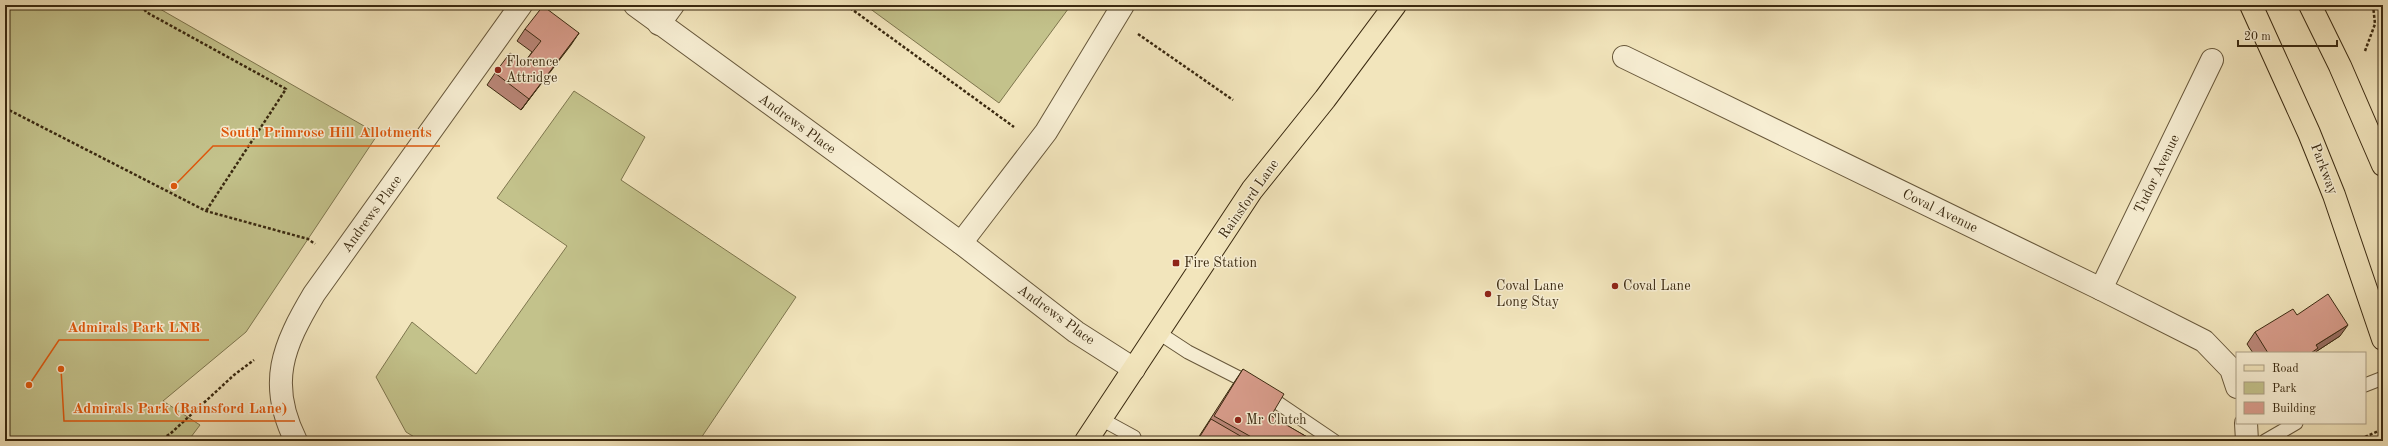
<svg xmlns="http://www.w3.org/2000/svg" width="2388" height="446" font-family="'Old Standard TT',serif">
<rect width="100%" height="100%" fill="#f2e5bc"/>
<filter id="stains"><feTurbulence type="fractalNoise" baseFrequency=".005" numOctaves="4"/><feColorMatrix values="0 0 0 0 .2 0 0 0 0 .09 0 0 0 0 .02 0 0 0 .5 -.17"/></filter>
<radialGradient id="worn" r=".72"><stop offset=".6" stop-color="#630" stop-opacity="0"/><stop offset="1" stop-color="#630" stop-opacity=".3"/></radialGradient>
<g fill="#c3c28b" stroke="#7e764e">
<polygon points="5,5 153,5 378,134 246,332 163,401 200,425 188,441 5,441"/>
<polygon points="865,5 1071,5 999,103"/>
<polygon points="574,91 645,137 621,180 796,297 699,441 421,441 406,432 376,377 412,322 476,374 567,246 497,198"/>
</g>
<g fill="none" stroke-linecap="round" stroke-linejoin="round">
<defs>
<g id="lane">
<polyline points="1159,333 1188,352 1247,382 1334,441"/>
<polyline points="2365,385 2383,378"/>
<polyline points="1101,419 1134,437"/>
<polyline points="2265,441 2296,423"/>
</g>
<g id="street">
<polyline points="635,5 961,243 1076,332 1134,369"/>
<polyline points="659,24 673,5"/>
<polyline points="1624,57 2101,289 2204,341 2231,369 2237,387"/>
<polyline points="961,243 1046,132 1123,5"/>
<polyline points="2101,289 2212,60"/>
<polyline points="2246,423 2247,441"/>
<path d="M296,441C267,383 283,346 314,294L521,5"/>
</g>
<g id="primary">
<polyline points="2251,5 2309,133 2334,195 2383,339"/>
<polyline points="2310,5 2340,66 2383,165"/>
<polyline points="1086,441 1252,190 1325,99 1395,5"/>
</g>
</defs>
<use href="#lane" stroke="#68583b" stroke-width="15"/>
<use href="#street" stroke="#68583b" stroke-width="24"/>
<use href="#primary" stroke="#3a2910" stroke-width="24"/>
<g stroke="#3a2910" stroke-width="2.5" stroke-dasharray="3 2" stroke-linecap="butt">
<polyline points="142,5 146,12 286,89 206,211"/>
<polyline points="846,5 1014,127"/>
<polyline points="1138,34 1233,100"/>
<polyline points="2365,51 2375,24 2373,5"/>
<polyline points="5,108 206,211 308,239 315,244"/>
<polyline points="158,441 170,434 234,375 254,360"/>
<polyline points="2356,441 2383,429"/>
</g>
<use href="#lane" stroke="#f7eed3" stroke-width="13"/>
<use href="#street" stroke="#f7eed3" stroke-width="22"/>
<use href="#primary" stroke="#f2e5bc" stroke-width="22"/>
</g>
<g fill="#ba8678" stroke="#3a2910">
<polygon points="525,29 579,33 521,110 487,85 495,73 524,63 532,52 517,41"/>
<polygon points="2297,315 2340,336 2317,351 2315,353 2253,353 2247,344 2255,332"/>
<polygon points="1243,369 1271,416 1314,441 1196,441 1233,384"/>
</g>
<g fill="#976d61" stroke="#3a2910">
<polygon points="579,33 571,45 521,110 529,99"/>
<polygon points="2348,325 2340,336 2317,351 2315,353 2311,353 2316,345"/>
</g>
<g fill="#d89c8b" stroke="#3a2910">
<polygon points="543,6 579,33 529,99 495,73 510,53 524,63 541,41 525,29"/>
<polygon points="2328,294 2348,325 2316,345 2318,348 2311,353 2268,353 2255,332 2293,309 2297,315"/>
<polygon points="1243,369 1284,394 1271,416 1314,441 1254,441 1255,439 1214,416"/>
<polygon points="1211,419 1249,441 1197,441"/>
</g>
<g fill="#8f2418" stroke="#f7eed3" stroke-width="1.5">
<circle cx="498" cy="70" r="4"/>
<rect x="1172" y="259" width="8" height="8" rx="2"/>
<circle cx="1615" cy="286" r="4"/>
<circle cx="1488" cy="294" r="4"/>
<circle cx="1238" cy="420" r="4"/>
</g>
<g text-anchor="middle" dominant-baseline="central" stroke-width="3" stroke-linejoin="round" paint-order="stroke">
<g font-size="14" fill="#3a2910" stroke="#f7eed3" text-anchor="start">
<text x="506" y="62">Florence<tspan x="506" dy="16">Attridge</tspan></text>
<text x="1184" y="263">Fire Station</text>
<text x="1496" y="286">Coval Lane<tspan x="1496" dy="16">Long Stay</tspan></text>
<text x="1623" y="286">Coval Lane</text>
<text x="1246" y="420">Mr Clutch</text>
</g>
<g font-size="14" fill="#3a2910" stroke="#f7eed3">
<text transform="translate(797 124) rotate(36)">Andrews Place</text>
<text transform="translate(2324 169) rotate(69)">Parkway</text>
<text transform="translate(2157 174) rotate(-64)">Tudor Avenue</text>
<text transform="translate(1249 199) rotate(-55)">Rainsford Lane</text>
<text transform="translate(1940 211) rotate(26)">Coval Avenue</text>
<text transform="translate(372 214) rotate(-54)">Andrews Place</text>
<text transform="translate(1056 315) rotate(36)">Andrews Place</text>
</g>
</g>
<path fill="none" stroke="#df570c" stroke-width="1.5" d="M174 186L213 146H440M29 385L59 340H209M61 369L64 421H295"/>
<g fill="#df570c" stroke="#f7eed3" stroke-width="1.5">
<circle cx="174" cy="186" r="4"/>
<circle cx="29" cy="385" r="4"/>
<circle cx="61" cy="369" r="4"/>
</g>
<g font-size="15" text-anchor="middle" font-weight="bold" fill="#df570c" stroke="#f7eed3" stroke-width="3" stroke-linejoin="round" paint-order="stroke">
<text x="326" y="137">South Primrose Hill Allotments</text>
<text x="134" y="332">Admirals Park LNR</text>
<text x="180" y="413">Admirals Park (Rainsford Lane)</text>
</g>
<rect width="2388" height="446" fill="none" stroke="#f2e5bc" stroke-width="20"/>
<rect x="6" y="6" width="2376" height="434" fill="none" stroke="#3a2910" stroke-width="2"/>
<rect x="10" y="10" width="2368" height="426" fill="none" stroke="#3a2910"/>
<rect x="2236" y="352" width="130" height="72" fill="#f7eed3" stroke="#ab9f85"/>
<rect x="2244" y="365" width="20" height="6" fill="#f2e5bc" stroke="#ab9f85"/>
<text x="2272" y="372" font-size="12" fill="#3a2910">Road</text>
<rect x="2244" y="382" width="20" height="12" fill="#c3c28b" stroke="#ab9f85"/>
<text x="2272" y="392" font-size="12" fill="#3a2910">Park</text>
<rect x="2244" y="402" width="20" height="12" fill="#d89c8b" stroke="#ab9f85"/>
<text x="2272" y="412" font-size="12" fill="#3a2910">Building</text>
<path d="M2238 40v6h99v-6" fill="none" stroke="#3a2910" stroke-width="2"/>
<text x="2244" y="40" font-size="12" fill="#3a2910" stroke="#f7eed3" stroke-width="3" paint-order="stroke">20 m</text>
<rect width="100%" height="100%" filter="url(#stains)"/>
<rect width="100%" height="100%" fill="url(#worn)"/>
</svg>
